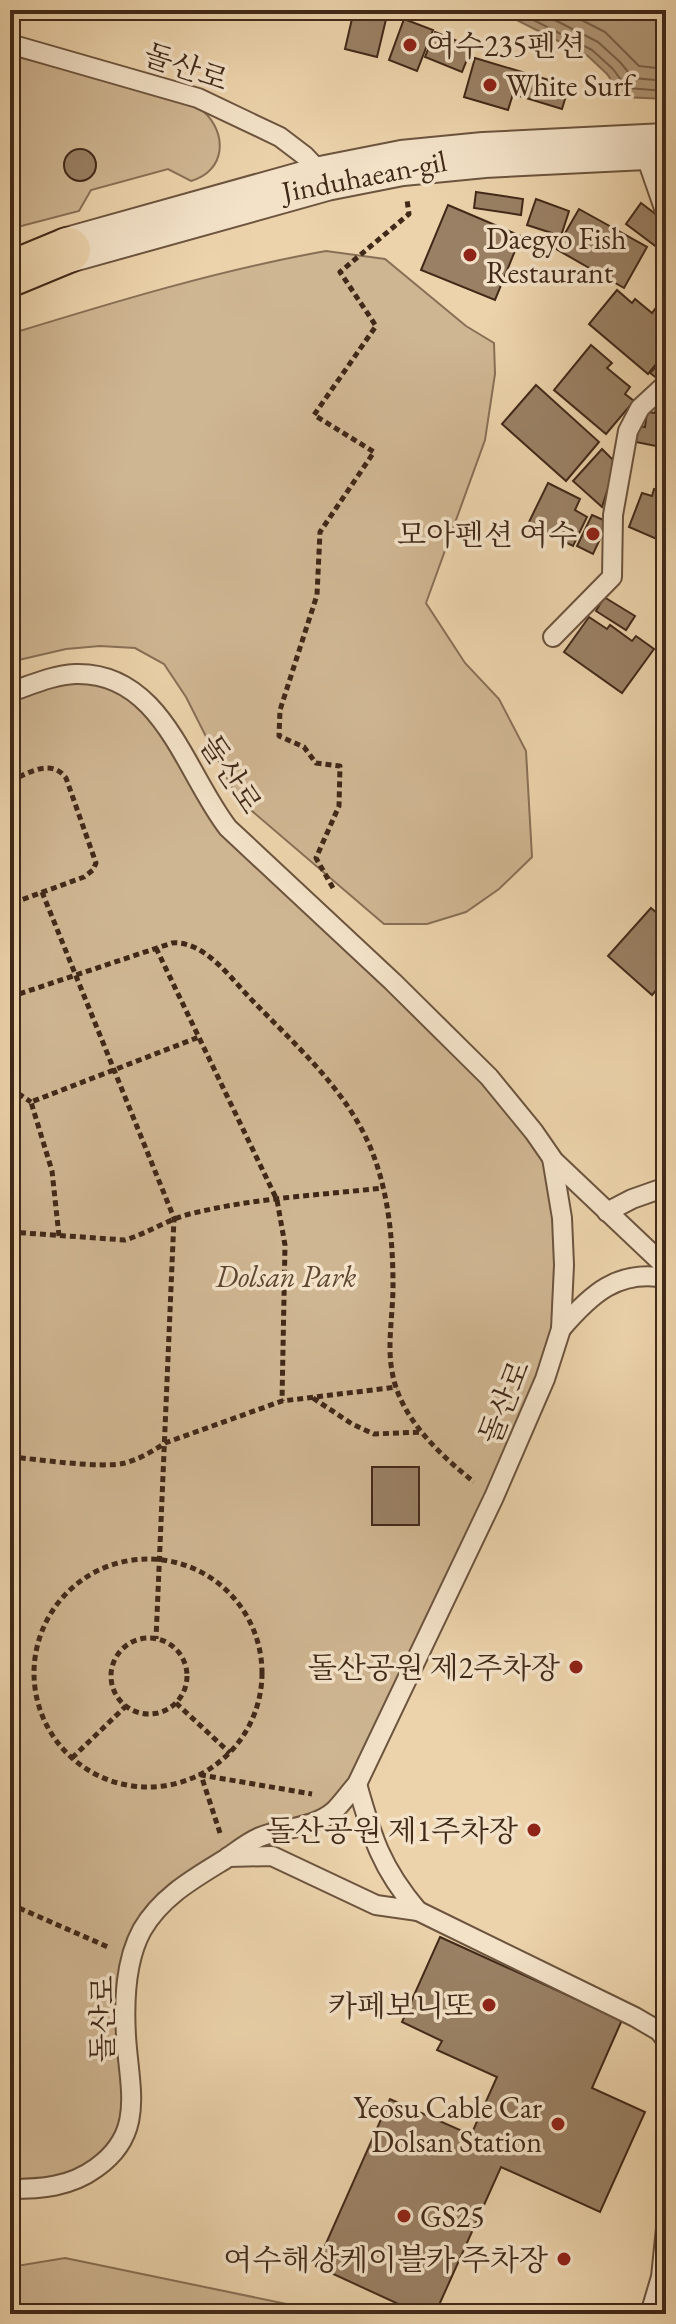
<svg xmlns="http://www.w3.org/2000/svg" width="676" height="2324" font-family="'EB Garamond','Noto Serif KR',serif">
<rect width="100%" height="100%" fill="#ecd3ab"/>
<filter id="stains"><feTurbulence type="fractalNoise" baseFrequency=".0025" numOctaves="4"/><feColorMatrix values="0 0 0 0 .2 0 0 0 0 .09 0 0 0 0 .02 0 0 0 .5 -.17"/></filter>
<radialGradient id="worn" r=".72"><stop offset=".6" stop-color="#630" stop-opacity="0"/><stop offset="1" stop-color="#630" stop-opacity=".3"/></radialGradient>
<g fill="#cfb692" stroke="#887056" stroke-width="2">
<path d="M10,55L174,97C183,101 195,104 203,111C228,133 226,171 191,181L168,169L91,190L79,211L10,229Z"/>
<path d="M326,251L385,259L466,326L494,343L495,374L485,440L426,603L465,663L499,699L526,751L532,857L499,889L466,912L427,924H384L252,811L231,786L186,697L164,664L135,648L100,646L66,649L10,662V334C114,302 219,270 326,251Z"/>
<polygon points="73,674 138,695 211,806 489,1077 556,1177 554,1353 344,1799 280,1831 187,1882 130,1957 131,2114 88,2174 10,2189 10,692"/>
<polygon points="65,2258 335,2314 10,2314 10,2267"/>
</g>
<polygon fill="#b29979" stroke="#856c53" stroke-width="2" points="497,10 666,10 666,99 623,97 607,74 588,56"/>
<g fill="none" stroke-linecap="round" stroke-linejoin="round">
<g stroke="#7a6149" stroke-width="2">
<polyline points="514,10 592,50 613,69 627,88 666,91"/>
<polyline points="535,10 598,42 620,62 633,78 666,81"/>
<polyline points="562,10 605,32 639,66 666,69"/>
</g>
</g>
<g fill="#9a8165" stroke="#412919" stroke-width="2">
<polygon points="76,10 122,10 121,18 76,14"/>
<polygon points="354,10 388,11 377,57 345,49"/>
<polygon points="404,19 433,30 417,71 389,60"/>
<polygon points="435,32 472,47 462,72 425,57"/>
<polygon points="475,58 569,86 562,109 513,94 508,110 464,97"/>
<circle cx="80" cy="165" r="16"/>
<polygon points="476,192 523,199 521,215 474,208"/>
<polygon points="536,199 569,211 561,236 527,225"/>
<polygon points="641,203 666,222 666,254 626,224"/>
<polygon points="448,205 521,236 495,300 421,270"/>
<polygon points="579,209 647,247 624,288 556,249"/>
<polygon points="617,290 632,303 635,299 652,313 655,309 666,318 666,352 648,374 589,324"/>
<polygon points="591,345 612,363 607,368 630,387 625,394 634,401 606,434 554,390"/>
<polygon points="666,356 666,380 663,383 650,373"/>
<polygon points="536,385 599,442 566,481 502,424"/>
<polygon points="657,403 666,405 666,448 636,442 639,426 645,427 647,412 655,413"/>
<polygon points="602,449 616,463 602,507 573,481"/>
<polygon points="548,483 580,499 575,510 587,517 573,546 528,524"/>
<polygon points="654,489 666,494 666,543 629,527 642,493 652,496"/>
<polygon points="592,515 608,522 593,554 577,546"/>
<polygon points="604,597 635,616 626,630 596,611"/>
<polygon points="589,617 607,629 610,625 632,641 636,636 654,649 622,693 564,652"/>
<polygon points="651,908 666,921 666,979 652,995 608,956"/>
<rect x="372" y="1467" width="47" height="58"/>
<polygon points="440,1937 622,2020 592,2088 645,2112 600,2212 501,2167 435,2314 420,2314 316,2266 390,2099 471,2135 497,2077 437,2050 442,2041 402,2022"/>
</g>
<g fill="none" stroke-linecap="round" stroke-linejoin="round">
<defs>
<g id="service">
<polyline points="10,44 198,98 280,137 305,156 324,176"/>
<polyline points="643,148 666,214"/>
<polyline points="553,637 612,577 613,515 628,431 640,408 666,384"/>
<path d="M10,692C31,685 53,675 75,674C162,671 185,773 228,828L393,982L489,1077L534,1132L552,1158L562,1218L564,1265L561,1329L545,1379L494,1497L357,1784C349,1793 342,1803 334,1811C315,1828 282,1828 260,1837C246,1843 236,1852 224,1860C193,1879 161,1897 142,1930C125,1961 124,2001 126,2036C129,2088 146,2133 96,2168C70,2187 41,2189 10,2189"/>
<polyline points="552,1159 666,1267"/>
<polyline points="607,1212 632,1199 666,1187"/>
<path d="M561,1329C591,1294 618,1269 666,1278"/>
<path d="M228,1857L272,1856L376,1905L418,1911C381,1868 372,1837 357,1784"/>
<polyline points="418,1911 635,2017 659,2031 666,2040"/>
<polyline points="650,2314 661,2277 666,2228"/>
</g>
<polyline id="tertiary" points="68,250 326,178 402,163 484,155 666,146"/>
<polyline id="primary" points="10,274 68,250"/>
</defs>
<use href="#service" stroke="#6c543e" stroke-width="22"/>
<use href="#tertiary" stroke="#6c543e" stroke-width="48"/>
<use href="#primary" stroke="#412919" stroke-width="48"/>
<g stroke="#412919" stroke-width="5" stroke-dasharray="6 4" stroke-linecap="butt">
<path d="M10,781C29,773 51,758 66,778L96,863L93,870L84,877L10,904"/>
<polyline points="333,888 316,858 339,806 340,766 316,763 304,747 279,736 280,710 317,595 320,532 374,452 314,415 376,326 340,272 409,214 407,200"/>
<polyline points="42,892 174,1218 156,1639"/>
<polyline points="156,948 277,1200 285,1245 282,1401"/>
<path d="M10,997L172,943C203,940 230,977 249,997C295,1045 349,1091 373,1154C389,1196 393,1242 393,1286C393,1314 387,1344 392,1371C399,1417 440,1455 474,1482"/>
<polyline points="10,1088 31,1102"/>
<path d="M10,1232L125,1240C149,1233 169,1218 194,1213C255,1198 321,1195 383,1188"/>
<polyline points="59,1236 52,1171 31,1102 199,1037"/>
<polyline points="313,1398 352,1424 374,1434 422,1432"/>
<path d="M10,1457C39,1459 99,1469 125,1463C140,1459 153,1451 165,1443L282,1401L397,1387"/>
<circle cx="148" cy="1673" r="114"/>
<circle cx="149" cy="1676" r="38"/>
<polyline points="176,1703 230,1753"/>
<polyline points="72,1758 126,1706"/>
<polyline points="220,1833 201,1775 312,1794"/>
<polyline points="10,1904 108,1947"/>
</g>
<use href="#service" stroke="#f3e2c8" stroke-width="18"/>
<use href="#tertiary" stroke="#f3e2c8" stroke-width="44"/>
<use href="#primary" stroke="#ecd3ab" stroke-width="44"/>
</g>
<g fill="#8f2418" stroke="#f3e2c8" stroke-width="3">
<circle cx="410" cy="45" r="8"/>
<circle cx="490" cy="85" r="8"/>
<circle cx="470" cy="255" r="8"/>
<circle cx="593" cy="534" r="8"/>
<circle cx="576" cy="1667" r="8"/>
<circle cx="534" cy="1830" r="8"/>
<circle cx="489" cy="2005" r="8"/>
<circle cx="558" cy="2124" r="8"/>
<circle cx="404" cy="2216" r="8"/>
<circle cx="564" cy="2259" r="8"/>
</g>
<g text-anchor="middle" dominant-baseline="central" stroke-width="7" stroke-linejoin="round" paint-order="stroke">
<g font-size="30" fill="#412919" stroke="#f3e2c8" text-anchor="end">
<text x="426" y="45" text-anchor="start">여수235펜션</text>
<text x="506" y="85" text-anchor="start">White Surf</text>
<text x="486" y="238" text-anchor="start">Daegyo Fish<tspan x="486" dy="34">Restaurant</tspan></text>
<text x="577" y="534">모아펜션 여수</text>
<text x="560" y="1667">돌산공원 제2주차장</text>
<text x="518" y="1830">돌산공원 제1주차장</text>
<text x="473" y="2005">카페보니또</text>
<text x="542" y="2107">Yeosu Cable Car<tspan x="542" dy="34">Dolsan Station</tspan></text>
<text x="420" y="2216" text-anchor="start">GS25</text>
<text x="548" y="2259">여수해상케이블카 주차장</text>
</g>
<g font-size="30" fill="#412919" stroke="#f3e2c8">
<text transform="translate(186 67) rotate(19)">돌산로</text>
<text transform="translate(364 176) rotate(-11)">Jinduhaean-gil</text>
<text transform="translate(231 774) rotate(57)">돌산로</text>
<text transform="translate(504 1402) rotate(-68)">돌산로</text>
<text transform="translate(102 2019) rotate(-90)">돌산로</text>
</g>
<g font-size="30" font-style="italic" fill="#5d4531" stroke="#f3e2c8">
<text x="286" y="1276">Dolsan Park</text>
</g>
</g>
<rect width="676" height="2324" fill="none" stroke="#ecd3ab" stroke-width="40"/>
<rect x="12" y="12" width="652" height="2300" fill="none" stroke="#412919" stroke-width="4"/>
<rect x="20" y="20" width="636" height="2284" fill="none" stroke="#412919" stroke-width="2"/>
<rect width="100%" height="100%" filter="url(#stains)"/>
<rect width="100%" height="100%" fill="url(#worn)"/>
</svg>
